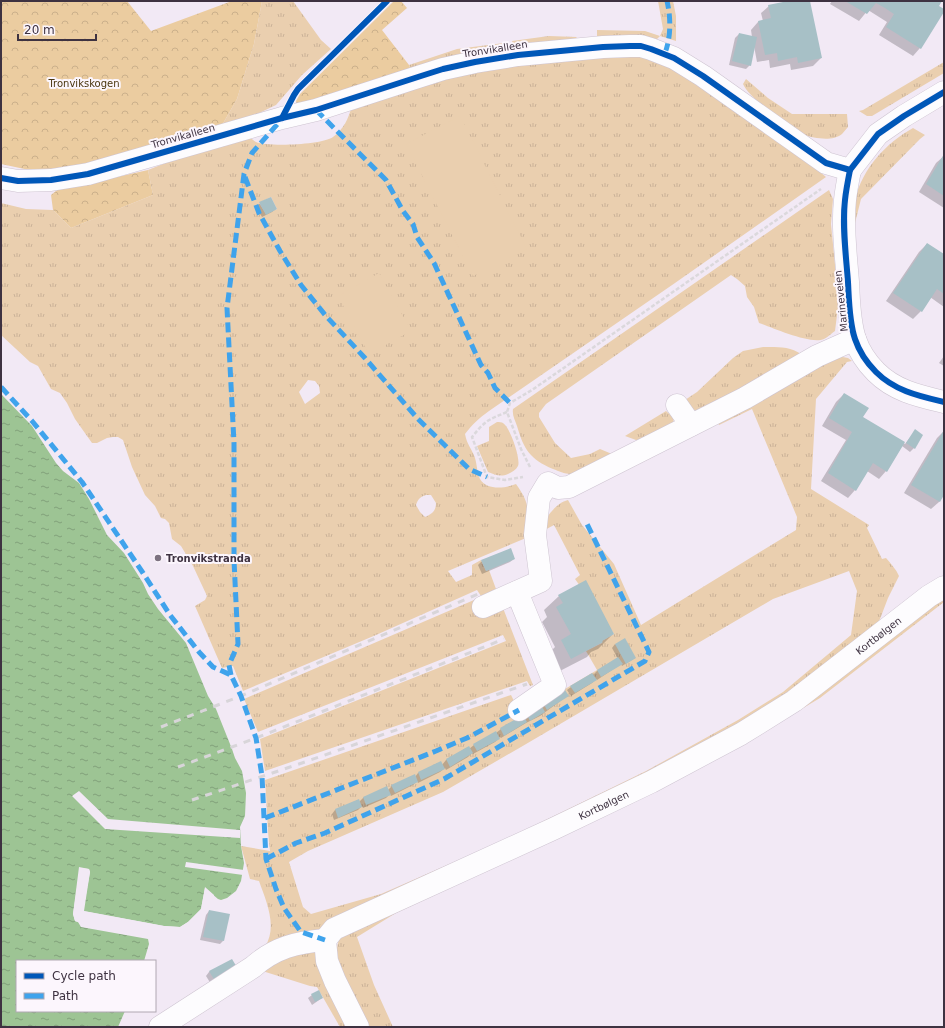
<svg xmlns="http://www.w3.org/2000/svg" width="945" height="1028" font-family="'DejaVu Sans',sans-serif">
<defs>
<pattern id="grass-tufts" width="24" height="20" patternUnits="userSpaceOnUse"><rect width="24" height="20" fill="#eacfaf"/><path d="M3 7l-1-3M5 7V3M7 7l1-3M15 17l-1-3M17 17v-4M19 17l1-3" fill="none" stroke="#cab298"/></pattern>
<pattern id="forest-crowns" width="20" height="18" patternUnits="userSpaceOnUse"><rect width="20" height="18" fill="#ebcca0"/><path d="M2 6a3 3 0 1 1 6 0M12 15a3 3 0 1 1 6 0" fill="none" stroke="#cbb08b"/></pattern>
<pattern id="water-ripples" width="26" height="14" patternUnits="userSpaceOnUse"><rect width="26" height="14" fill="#9dc494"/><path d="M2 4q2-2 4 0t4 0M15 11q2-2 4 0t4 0" fill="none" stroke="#81a07a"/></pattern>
</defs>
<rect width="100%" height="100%" fill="#f2e9f5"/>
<g fill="url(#grass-tufts)" fill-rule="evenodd">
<polygon points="262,1 293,1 321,40 331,49 302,75 276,105 249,118 221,127 237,99 254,44"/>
<polygon points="658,1 673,1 676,16 676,41 660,36 657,39 597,37 597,30 645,31 660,36 663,29"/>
<polygon points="549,36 577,37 571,43 514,47 512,41"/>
<polygon points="504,43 504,51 411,71 409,65 457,49"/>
<path d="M616,51L673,65L802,157L826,177L675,283L489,411C479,418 472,425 465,434C467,445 472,449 475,458C477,464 477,473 480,479C487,491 506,488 516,484C532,506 528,513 526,538L448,571L456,582L472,575V565L481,560L486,571L489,570L496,589L481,596L477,590L376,635L243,691L233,666L222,668L195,606L205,600L207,596L193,566L181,546L172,539L169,523L165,519L161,518L155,506L145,495L132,467L123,440L118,437H113L107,438L97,443H92L75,419L67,403L60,393L51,389L38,366L30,362L1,335V203L26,209L53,210L71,228L153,195L148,170L183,156L249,136C251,138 254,141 256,142C268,147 322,145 333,137C344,129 348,119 352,106L454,73ZM271,197L277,209L266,214L259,203ZM308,380L315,381L319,386L320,393L305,404L299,392ZM426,495H431L436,503C436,511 432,514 425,517L420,512L416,505C418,499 420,497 426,495Z"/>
<polygon points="944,62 944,73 934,79 872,116 867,116 859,111 863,110"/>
<path d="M746,79L768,98L792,114H847L848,127C846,129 844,132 842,134C832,142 814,138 804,135C788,124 750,100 743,84Z"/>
<path d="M913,128L925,135L920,139L861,199L854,227C854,218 853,207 855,199C863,168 886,143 913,128Z"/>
<path d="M829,190L833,199L831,224L837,285L838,307L835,331C832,333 828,337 824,339C811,345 773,328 759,323L754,307L747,297L745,286L737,279L731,275L546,404L539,413V417L555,443L571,458L590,454L600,449L612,454C603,459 579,473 571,474C564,474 559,471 553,469C530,459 524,450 517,426C515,420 512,415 513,409Z"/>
<path d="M763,347C775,347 790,346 801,354L725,401L696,411L687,405L685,400L697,392L733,358L743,351Z"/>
<path d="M837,356L848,358L852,361L847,362L816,399L811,489L869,525L867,528L882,559L886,558C891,564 896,569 899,576L888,598L880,619L874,629L841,657L732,731L322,928L265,947C278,926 266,901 259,881L250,879L241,846L270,851C267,827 267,804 265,780L511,695L521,715L597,670L586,651L602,643V641L614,634L575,579L580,575L554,525L541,532L539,527C547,518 555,503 568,500L582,525L614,564L641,625L796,530L797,517L752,409L719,425L717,420ZM849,571L857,591L851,635L783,692L738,720L646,771L509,838L381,894L311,914L303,907L289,862L308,851L443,792L521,747L773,599Z"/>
<polygon points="666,411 674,418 673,423 646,439 636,440 625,436"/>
<path d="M497,422C499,422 502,422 503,423C510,427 521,459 518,466C516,470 512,472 508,474C501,477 495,475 488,472L477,446L489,441V427Z"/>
<path d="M944,593V602L820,698L755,737L581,827L396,913L357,937L374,985L393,1027H367C355,1006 331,967 338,943C339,938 344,934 347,930L614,807Z"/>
<polygon points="474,600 481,618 503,608 533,685 530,686 527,681 265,771 260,739 506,641 503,635 258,732 244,699"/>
<polygon points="314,947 352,1027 340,1027 317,987 310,986 256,969"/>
</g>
<g fill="url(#forest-crowns)">
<polygon points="1,1 127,1 151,31 232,1 262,1 254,44 237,99 221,127 104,163 34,171 1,164"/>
<polygon points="394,1 401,1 407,8 382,30 409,65 411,71 297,105 296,101 300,94"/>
<polygon points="148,170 153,195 71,228 53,210 51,195 61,187 108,179"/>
</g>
<g fill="#eacfaf">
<polygon points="460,116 527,249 473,276 406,144"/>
<polygon points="379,273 411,331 369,354 338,296"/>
</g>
<polygon fill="url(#water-ripples)" points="1,394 32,426 56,463 63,471 79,483 89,499 107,535 124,553 143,583 148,594 158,609 186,643 208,696 216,709 232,749 235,758 242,771 246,793 245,816 240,827 241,846 244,863 241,881 236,891 227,898 221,900 218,899 205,888 201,909 188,922 180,927 164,926 83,911 90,872 89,869 80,868 73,914 75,921 78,922 81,927 148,939 149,944 144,961 17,961 17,1011 125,1011 118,1027 1,1027"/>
<g fill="#f2e9f5">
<polygon points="79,791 108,819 240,830 240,838 105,829 72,796"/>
<polygon points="186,862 244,870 243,875 185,867"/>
<polygon points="79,867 89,869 90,872 84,911 164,926 180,927 188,922 201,909 205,887 214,895 214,898 206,891 203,910 189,924 180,929 164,928 83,913 81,911 88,872 88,870 81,870 75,914 77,919 79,920 81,923 75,921 73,914"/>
</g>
<g fill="#0003">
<polygon points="793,1 809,1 821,58 813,66 791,70 790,64 770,68 769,60 757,62 754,46 750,65 746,69 729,65 735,38 739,34 752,37 751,30 758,22 763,21 761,13 769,6"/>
<polygon points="832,1 941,1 938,6 944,10 920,48 913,56 879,35 887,22 868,10 859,21 830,4"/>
<polygon points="944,156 944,208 919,192 936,163"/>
<polygon points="260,203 276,209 272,212 262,217 256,207"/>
<polygon points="927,244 944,255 944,307 930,297 921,311 913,319 886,301 919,252"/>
<polygon points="944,356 944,366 939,363"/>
<polygon points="844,394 862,417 905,444 915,431 914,448 910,452 902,446 886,471 879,479 867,471 855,490 848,498 821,481 846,440 822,426 836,402"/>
<polygon points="944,431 944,493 939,502 931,509 904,493 937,438"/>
<polygon points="514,559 510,562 482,574 478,565 482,561"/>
<polygon points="559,596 613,634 598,649 591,652 587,657 556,673 547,655 555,647 542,622 547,617 544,610"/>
<polygon points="615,644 635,658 622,666 621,664 597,680 596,679 592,683 571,696 567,690 571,687 593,675 597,671 618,659 612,648"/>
<polygon points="567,696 540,716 526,723 501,738 500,737 495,742 473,754 472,753 468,757 446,770 445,768 440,772 418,783 417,781 413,785 391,796 390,794 386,798 363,808 362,806 358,810 334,820 332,814 335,810 358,800 359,802 364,797 388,790 392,786 415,777 418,773 441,763 442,765 446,760 468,747 469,749 474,745 496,733 501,729 540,707"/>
<polygon points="209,911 223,941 220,944 200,940 206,915"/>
<polygon points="232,960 211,984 206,976 209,972"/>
<polygon points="312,995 322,998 312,1005 308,998"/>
</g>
<g fill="#a7c0c6">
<polygon points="788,1 810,1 822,58 798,63 797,57 778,61 777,53 765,55 758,21 771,18 768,5"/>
<polygon points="845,1 942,1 939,6 944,9 944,12 921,49 886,27 894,14 885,8 876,3 867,14"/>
<polygon points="739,33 757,37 751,66 732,61"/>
<polygon points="944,154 944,196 926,184"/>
<polygon points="271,197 277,209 266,215 259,202"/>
<polygon points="927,243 944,254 944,294 937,289 922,312 893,293"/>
<polygon points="844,393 869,408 863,417 905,442 887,472 873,463 856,491 828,473 852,432 829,418"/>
<polygon points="915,429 923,435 915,449 906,443"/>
<polygon points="944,430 944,495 940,502 911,485"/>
<polygon points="511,548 515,559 486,571 481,560"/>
<polygon points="586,580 614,634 602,641 603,642 571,659 561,640 571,634 556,607 563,603 558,595"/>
<polygon points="625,638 636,658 626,664 615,644"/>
<polygon points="618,657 623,664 601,677 597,670"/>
<polygon points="592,673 597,680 575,693 570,686"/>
<polygon points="565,690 569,696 547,710 543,703"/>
<polygon points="541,705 545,712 530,721 526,713"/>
<polygon points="523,715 527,722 504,736 500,728"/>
<polygon points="496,731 500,739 477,751 473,744"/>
<polygon points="469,746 473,753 450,767 446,759"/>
<polygon points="441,761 445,769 421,780 418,772"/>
<polygon points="415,774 418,782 395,793 391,785"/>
<polygon points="387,786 391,795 366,805 363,797"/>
<polygon points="359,799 362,807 338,818 335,809"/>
<polygon points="209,910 230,914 224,941 203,937"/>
<polygon points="232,959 238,969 215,981 209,971"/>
<polygon points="319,990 323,998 315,1002 311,994"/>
</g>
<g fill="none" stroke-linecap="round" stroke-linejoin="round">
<defs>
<g id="minor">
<path d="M850,170C848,180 846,190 845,200C842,226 846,255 848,282C849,300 849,321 855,339C859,351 867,363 876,372C895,391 919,396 944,402"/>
<polyline points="1,178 18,181 51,180 88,174 282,118 316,110 421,76 443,69 475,62 518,55 603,47 630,46 641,46 651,49 674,58 703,76 826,163 850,170 878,134 904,116 944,92"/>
<polyline points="677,405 691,425"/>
<polyline points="517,592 555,685 519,710"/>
<polyline points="483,607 541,581 535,535 539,498 548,483 558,488 569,487 745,398 817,356 855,339"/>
<path d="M160,1027L253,967C274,948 297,942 325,940"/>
<path id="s1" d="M358,1027L335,981L327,961L325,940L334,929L553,829L651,782L741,734L794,701L929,596L944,587"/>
</g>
</defs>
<use href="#minor" stroke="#cec4d1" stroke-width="23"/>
<g stroke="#dbd8dc" stroke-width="2.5" stroke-dasharray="4 2" stroke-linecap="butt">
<path d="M507,412C487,420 485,421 472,437L487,477L505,480L523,477"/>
<polyline points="530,467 521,449 507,412 510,403 532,390 821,189"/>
</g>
<use href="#minor" stroke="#fdfcfe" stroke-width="22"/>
<g stroke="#d8d5d9" stroke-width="3" stroke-dasharray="7 7" stroke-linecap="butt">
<polyline points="161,727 241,696 478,594"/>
<polyline points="178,767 256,738 504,639"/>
<polyline points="192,800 302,763 527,684"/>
</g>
<g stroke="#3fa3ec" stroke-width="5" stroke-dasharray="10 5" stroke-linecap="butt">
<path d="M665,53C671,37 671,18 667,1"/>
<polyline points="316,110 386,180 403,211 413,224 417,237 434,263 481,365 488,373 495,388 510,403"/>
<polyline points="245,177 259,213 280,251 301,285 326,316 364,357 418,419 469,469 487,477"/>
<polyline points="1,387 32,421 82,482 143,573 170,615 199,652 213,667 231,675 241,696 256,738 262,776 266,859 276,889 284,908 301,932 325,940"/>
<polyline points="231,675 229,665 238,644 234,560 234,443 227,308 244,174 252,153 281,120"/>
<polyline points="265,818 436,751 467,738 519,710"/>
<polyline points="266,859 296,843 325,833 444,779 645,661 649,652 587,524"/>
</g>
<defs>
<g id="cycleway">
<polyline points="282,118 294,95 298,89 387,1"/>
<path d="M850,170C848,180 846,190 845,200C842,226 846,255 848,282C849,300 849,321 855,339C859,351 867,363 876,372C895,391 919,396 944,402"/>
<polyline points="1,178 18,181 51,180 88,174 282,118 316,110 421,76 443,69 475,62 518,55 603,47 630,46 641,46 651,49 674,58 703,76 826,163 850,170 878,134 904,116 944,92"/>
</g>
</defs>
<use href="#cycleway" stroke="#fcf6fd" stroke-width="8"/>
<use href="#cycleway" stroke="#0057b8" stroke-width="6"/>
</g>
<circle fill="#7d7280" stroke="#fcf6fd" stroke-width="1.5" cx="158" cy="558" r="4"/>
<g text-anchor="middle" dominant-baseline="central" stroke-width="4" stroke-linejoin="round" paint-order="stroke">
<g font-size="10" fill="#3e3241" stroke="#fcf6fd">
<text transform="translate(495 49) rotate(-9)">Tronvikalleen</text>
<text transform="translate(183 136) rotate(-16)">Tronvikalleen</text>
<text transform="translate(841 301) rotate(-96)">Marineveien</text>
<text stroke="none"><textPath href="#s1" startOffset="729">Kortbølgen</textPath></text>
<text stroke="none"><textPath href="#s1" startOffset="405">Kortbølgen</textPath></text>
</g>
<g font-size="10" fill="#4a360f" stroke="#fcf6fd">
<text x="84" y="83">Tronvikskogen</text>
</g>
<g font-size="10" font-weight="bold" fill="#3e3241" stroke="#fcf6fd" text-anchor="start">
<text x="166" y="558">Tronvikstranda</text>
</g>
</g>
<rect width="945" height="1028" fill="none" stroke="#3e3241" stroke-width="4"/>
<rect x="16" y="960" width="140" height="52" fill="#fcf6fd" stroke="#b0a8b2"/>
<rect x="24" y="973" width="20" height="6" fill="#0057b8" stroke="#b0a8b2"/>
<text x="52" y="980" font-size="12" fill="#3e3241">Cycle path</text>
<rect x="24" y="993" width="20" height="6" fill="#3fa3ec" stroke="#b0a8b2"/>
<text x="52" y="1000" font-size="12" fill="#3e3241">Path</text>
<path d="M18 34v6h78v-6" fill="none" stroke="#3e3241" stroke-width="2"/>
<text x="24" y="34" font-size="12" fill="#3e3241" stroke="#fcf6fd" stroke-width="3" paint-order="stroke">20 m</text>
</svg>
